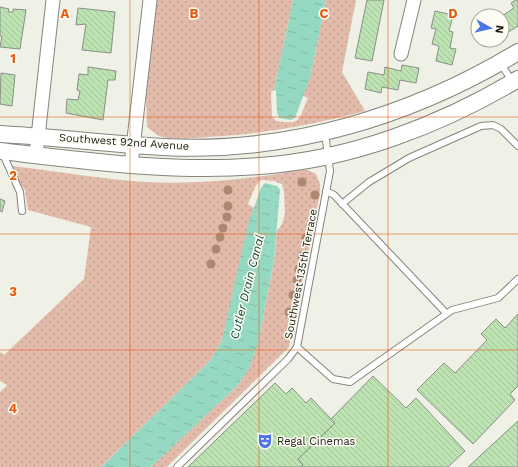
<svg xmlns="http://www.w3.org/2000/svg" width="518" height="467" font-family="'Work Sans',sans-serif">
<defs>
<pattern id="grass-dots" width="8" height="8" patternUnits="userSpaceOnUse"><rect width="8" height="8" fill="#e3bbaa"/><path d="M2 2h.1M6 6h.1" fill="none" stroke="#c2a092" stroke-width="1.8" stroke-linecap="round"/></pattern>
<pattern id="water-ripples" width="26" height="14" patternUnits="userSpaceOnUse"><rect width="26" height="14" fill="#96d9c2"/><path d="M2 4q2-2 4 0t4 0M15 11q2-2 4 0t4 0" fill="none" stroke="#81baa6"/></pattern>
<pattern id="building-back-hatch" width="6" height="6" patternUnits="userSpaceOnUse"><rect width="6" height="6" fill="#bde3b3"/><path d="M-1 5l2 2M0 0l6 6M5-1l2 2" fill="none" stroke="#a2c299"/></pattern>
</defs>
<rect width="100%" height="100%" fill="#eff0e6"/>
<g fill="url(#grass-dots)">
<path d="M156,0H293L274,90L271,92L272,116L276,121C302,125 298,120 308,98L303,96L310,78L326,0H356L342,72L365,111C314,125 261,134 208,137C194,138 176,140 162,137C156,135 152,131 147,127L146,97Z"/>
<path d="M12,166C56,171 101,179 145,182C198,185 251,179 303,170H308L316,174L320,184V193L289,347L167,467H151L237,386L249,368L258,345L274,261L277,231L282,224L285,213L284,192L282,184L274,181L261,180L256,185L248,204L254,208L222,340L211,360L101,467H0V392L7,385L0,381V352L4,355L84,279L91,227L28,210L25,190L14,175Z"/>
</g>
<g fill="url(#water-ripples)">
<polygon points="293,0 326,0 310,78 295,118 291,120 279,118 277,112 276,91 274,90"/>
<polygon points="265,183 277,186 280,190 274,260 258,345 249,368 237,386 151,467 101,467 211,360 222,340 248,224 261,188"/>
</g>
<g fill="url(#building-back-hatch)" stroke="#8a9088">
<polygon points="367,0 384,0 372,61 355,58"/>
<polygon points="516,0 518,0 518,26 502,36 502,16 514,8 511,3"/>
<polygon points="0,7 9,9 8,12 13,12 13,9 26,10 20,49 0,47 2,36 0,36"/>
<polygon points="78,8 115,12 111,53 82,50 86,24 76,25"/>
<polygon points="435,11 453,15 449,31 453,32 450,48 456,49 452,65 436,61 439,46 432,44 436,29 431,28"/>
<polygon points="480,40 496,40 485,47"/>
<polygon points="402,65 419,68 416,83 400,80 398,90 382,87 381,93 365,89 368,72 384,75 385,67 401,71"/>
<polygon points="88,67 116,71 115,80 108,80 103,120 66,113 67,99 78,100 80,91 77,90 79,74 88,75"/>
<polygon points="1,73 15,75 12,106 0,104"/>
<polygon points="0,199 5,201 2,212 0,211"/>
<polygon points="518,314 518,386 510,394 515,400 473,444 417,390 444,363 455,373 487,340 481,334 496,319 505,328"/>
<polygon points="373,376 406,408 416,398 465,451 448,467 300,467 303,465 298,459 335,423 331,419"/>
<polygon points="275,383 286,394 292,388 306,403 311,398 335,423 298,459 303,465 300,467 188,467"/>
<polygon points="518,421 518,467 468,467"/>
</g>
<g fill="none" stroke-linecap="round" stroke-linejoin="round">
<defs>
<g id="service">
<polyline points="500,63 513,82"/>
<polyline points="325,133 330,171 297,347 333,379 350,382 452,310 498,298 518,279"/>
<polyline points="2,152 20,192 22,211"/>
<polyline points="326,191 334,195 446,313"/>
<polyline points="342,204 369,182 409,158 481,126 493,125 501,129 518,146"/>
<polyline points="177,467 288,359 297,347"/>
</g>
<g id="minor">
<polyline points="401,54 414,0"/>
<polyline points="36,155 53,0"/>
<polyline points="131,165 150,0"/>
</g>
<g id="tertiary">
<path d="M0,134C54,137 109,144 163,147C288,154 412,116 518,52"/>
<path d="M0,151C86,161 173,173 259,166C350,160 441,125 518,79"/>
</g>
</defs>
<use href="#service" stroke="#85857d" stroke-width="8"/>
<use href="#minor" stroke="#85857d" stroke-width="15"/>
<use href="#tertiary" stroke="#85857d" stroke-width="18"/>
<use href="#service" stroke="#fff" stroke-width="6"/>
<use href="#minor" stroke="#fff" stroke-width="13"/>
<use href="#tertiary" stroke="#fff" stroke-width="16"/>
</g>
<g fill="#ac8870">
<circle cx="302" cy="182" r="4.5"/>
<circle cx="228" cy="190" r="4.5"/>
<circle cx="315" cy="195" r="4.5"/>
<circle cx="228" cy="206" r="4.5"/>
<circle cx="227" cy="217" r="4.5"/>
<circle cx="223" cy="228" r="4.5"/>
<circle cx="220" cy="237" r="4.5"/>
<circle cx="306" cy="238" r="4.5"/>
<circle cx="216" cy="249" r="4.5"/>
<circle cx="302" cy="256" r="4.5"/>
<circle cx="211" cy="264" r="4.5"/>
<circle cx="299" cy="269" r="4.5"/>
<circle cx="297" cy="280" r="4.5"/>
<circle cx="293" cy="295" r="4.5"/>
<circle cx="289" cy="312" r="4.5"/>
</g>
<path fill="none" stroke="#e8590c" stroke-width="1" stroke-opacity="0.55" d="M130,0V467M259,0V467M388,0V467M0,117H518M0,234H518M0,350H518"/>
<defs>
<symbol id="theatre-bare" viewBox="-9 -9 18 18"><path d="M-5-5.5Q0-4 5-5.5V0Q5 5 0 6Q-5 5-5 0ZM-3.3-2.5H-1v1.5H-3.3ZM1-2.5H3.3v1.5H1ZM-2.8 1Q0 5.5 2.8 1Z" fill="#4c75e8" stroke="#fdfdf3" stroke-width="2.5" paint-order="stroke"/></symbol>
</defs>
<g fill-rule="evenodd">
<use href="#theatre-bare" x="254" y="430" width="22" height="22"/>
</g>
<g text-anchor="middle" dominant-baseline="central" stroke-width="3" stroke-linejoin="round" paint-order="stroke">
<g font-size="11" fill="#1b1b18" stroke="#fdfdf3">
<text transform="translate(124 142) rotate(4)">Southwest 92nd Avenue</text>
<text transform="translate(301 274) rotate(-79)">Southwest 135th Terrace</text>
</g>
<g font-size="11" fill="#1b1b18" stroke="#fdfdf3" text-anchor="start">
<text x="277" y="441">Regal Cinemas</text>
</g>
<g font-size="12" font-style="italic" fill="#0b4637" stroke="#fdfdf3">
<text transform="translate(247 287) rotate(-76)">Cutler Drain Canal</text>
</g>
</g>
<g font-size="13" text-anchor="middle" font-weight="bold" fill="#e8590c" stroke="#fdfdf3" stroke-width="3" stroke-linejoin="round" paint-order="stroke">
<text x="65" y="18">A</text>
<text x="194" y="18">B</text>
<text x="324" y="18">C</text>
<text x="453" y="18">D</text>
<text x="13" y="63">1</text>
<text x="13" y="180">2</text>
<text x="13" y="296">3</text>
<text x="13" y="413">4</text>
</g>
<g transform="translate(490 28) rotate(98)"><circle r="19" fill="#fdfdf3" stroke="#a3a39b"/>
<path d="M0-3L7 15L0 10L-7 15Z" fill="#4c75e8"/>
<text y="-6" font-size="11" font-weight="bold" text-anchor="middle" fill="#1b1b18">N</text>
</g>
</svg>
